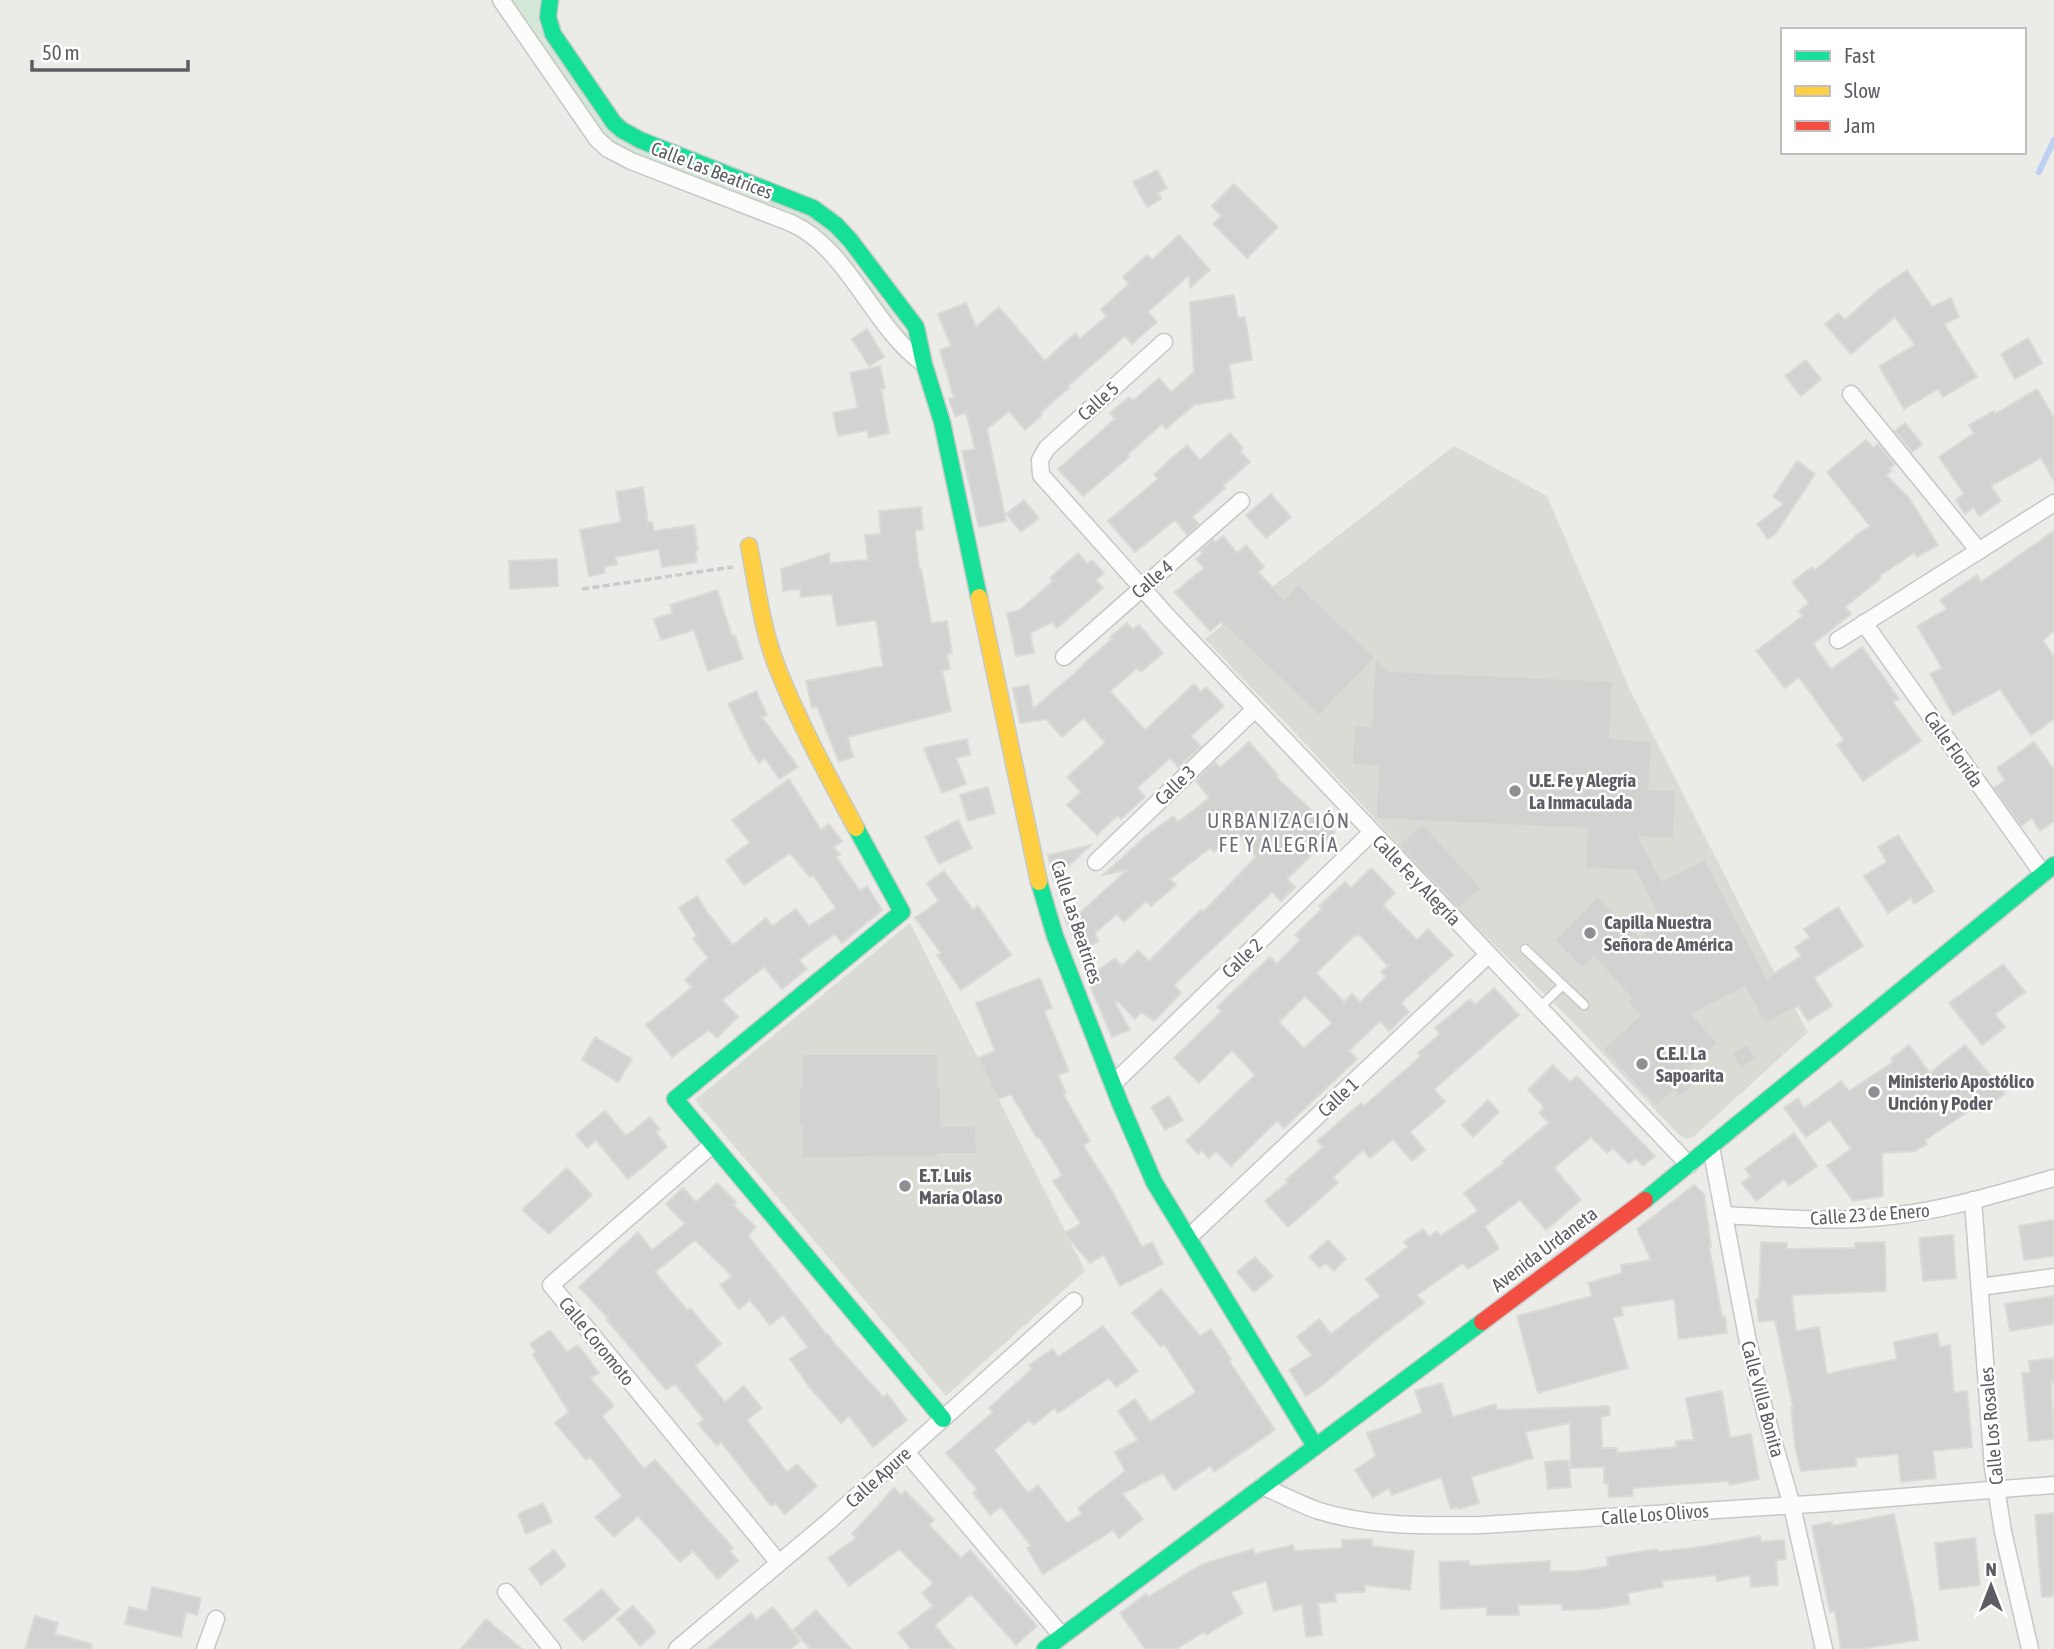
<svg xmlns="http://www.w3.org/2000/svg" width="2054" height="1649" font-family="'Asap Condensed',sans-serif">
<rect width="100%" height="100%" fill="#ebebe7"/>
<g fill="#dbdbd5">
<polygon points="1454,446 1547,496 1630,690 1772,968 1808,1032 1692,1138 1686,1139 1678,1134 1576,1025 1458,909 1298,736 1205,639"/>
<polygon points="910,923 1085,1271 946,1396 695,1100"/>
</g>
<path fill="#d5e7d7" d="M511,0H539L591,104L809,214L830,231L909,336L903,335C874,297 845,248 805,221L634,154L612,143L603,134Z"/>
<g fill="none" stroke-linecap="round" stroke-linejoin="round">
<polyline stroke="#bed0f2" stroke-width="6" points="2039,172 2054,140"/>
</g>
<g fill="#d2d2d0" stroke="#dadad6" stroke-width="2" fill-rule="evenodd">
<polygon points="1157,170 1167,188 1158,193 1161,199 1147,207 1133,182"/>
<polygon points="1234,184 1278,227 1247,258 1213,224 1221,216 1212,206"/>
<polygon points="1179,235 1210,270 1190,288 1189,275 1148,312 1157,322 1132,344 1125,336 1067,387 1069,388 1040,413 1042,415 1025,430 1009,411 987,429 1006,521 979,527 962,451 975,449 966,413 955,416 949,399 954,398 940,350 951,346 938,314 966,303 976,327 999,307 1045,361 1075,333 1080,339 1107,316 1101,309 1129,284 1123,277 1147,255 1152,260"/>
<polygon points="1907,270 1932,307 1951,298 1959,317 1944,324 1977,377 1943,397 1938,389 1904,409 1879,366 1915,345 1895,317 1851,354 1825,324 1838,313 1845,320 1877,291"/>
<polygon points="1234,295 1238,318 1245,317 1252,360 1229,364 1234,398 1194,405 1166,429 1162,424 1127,455 1129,457 1083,496 1058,469 1115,419 1110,413 1129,397 1133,401 1159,378 1171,392 1194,372 1190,302"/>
<polygon points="867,329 884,357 869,366 852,339"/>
<polygon points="2028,338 2042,363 2015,379 2001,354"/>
<polygon points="1806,360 1821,379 1801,396 1785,376"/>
<polygon points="880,366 885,388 881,389 889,433 869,438 867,430 838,436 833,413 858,408 850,373"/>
<polygon points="2037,389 2054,418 2054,481 2041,458 1991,486 2001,501 1979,516 1974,507 1965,514 1956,500 1964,494 1939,457 1974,433 1969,425 1994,411 1995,414"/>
<polygon points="1905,423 1922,444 1912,452 1895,431"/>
<polygon points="1230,433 1243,448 1240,451 1250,462 1223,486 1225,488 1192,517 1199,524 1187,535 1175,520 1135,552 1108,521 1158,479 1154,474 1187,445 1200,460"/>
<polygon points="1866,440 1873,448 1878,444 1895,464 1889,469 1892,471 1886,475 1909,498 1938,545 1917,557 1914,553 1879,576 1881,578 1845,607 1851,614 1813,644 1831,669 1862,647 1899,699 1893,702 1921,741 1863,781 1837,745 1844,740 1799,677 1785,688 1756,651 1803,616 1799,611 1809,603 1792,582 1812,567 1815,570 1855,537 1855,536 1870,526 1827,472"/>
<polygon points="1797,461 1815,474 1776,533 1768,539 1757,524 1784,504 1773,497"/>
<polygon points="643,487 648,523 652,522 654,531 694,525 698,550 695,551 697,562 662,567 659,549 615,557 617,564 604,567 605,573 589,576 580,530 621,522 616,492"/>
<polygon points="1271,494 1291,517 1266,538 1246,515"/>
<polygon points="1024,500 1039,518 1021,532 1006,514"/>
<polygon points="921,507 923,530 915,530 919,569 921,569 931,623 947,621 952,653 947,654 950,669 942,671 951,711 848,737 853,757 839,762 817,707 812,708 806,681 883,666 876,620 837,626 832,594 801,597 800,589 783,591 781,569 829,553 830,563 868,560 865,535 881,534 879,511"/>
<polygon points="2054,531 2054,630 2043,641 2054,657 2054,719 2031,735 2000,689 1953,715 1930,674 1942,668 1917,626 1947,609 1940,600 1977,575 1981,582"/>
<polygon points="1223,536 1237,553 1246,545 1264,567 1258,572 1284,599 1298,584 1389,671 1613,681 1610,738 1652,741 1649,789 1676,790 1674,839 1639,837 1662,881 1705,859 1767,978 1801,956 1795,947 1810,937 1804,929 1838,907 1863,946 1814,978 1832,1006 1808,1021 1798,1006 1765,1024 1745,987 1692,1014 1718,1043 1684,1073 1694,1085 1680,1097 1674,1091 1656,1106 1603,1049 1640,1015 1627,1002 1631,998 1594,957 1583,969 1554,941 1597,896 1640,937 1660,919 1635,871 1585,868 1587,829 1376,819 1378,766 1352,765 1354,725 1371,726 1375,658 1319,716 1221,622 1210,631 1175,592 1204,568 1196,559 1203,553 1201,551 1213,540 1215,543"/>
<polygon points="1078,553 1087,564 1092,560 1104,573 1096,580 1103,588 1057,628 1052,622 1030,633 1034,653 1016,656 1007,613 1020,610 1053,581 1050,578"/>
<polygon points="557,559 558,586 510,589 509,561"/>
<polygon points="717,590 732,636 735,636 743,659 708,671 694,630 661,640 654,619 673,613 670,605"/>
<polygon points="1127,623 1133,630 1139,625 1163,653 1141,672 1137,668 1110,691 1145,730 1194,684 1201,692 1206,687 1224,706 1191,736 1201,747 1178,767 1170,758 1137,788 1145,797 1121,819 1118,815 1097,835 1067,805 1081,792 1067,777 1105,743 1084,718 1062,737 1046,719 1020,723 1013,688 1029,685 1033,709 1084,665 1083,664 1112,639 1110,637"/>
<polygon points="756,691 767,715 762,717 798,767 779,779 765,758 759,763 751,751 728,704"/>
<polygon points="967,739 970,755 956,758 966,784 942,793 924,748"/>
<polygon points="1249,742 1278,775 1276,777 1335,832 1287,879 1295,887 1281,901 1272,892 1174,985 1181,993 1154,1021 1141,1012 1135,1019 1118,1001 1115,1003 1130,1030 1112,1037 1085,974 1094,969 1096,972 1115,958 1122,966 1138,950 1149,961 1201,910 1203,912 1256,857 1238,833 1214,852 1210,848 1170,879 1176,885 1151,906 1146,901 1124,922 1117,914 1095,933 1098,942 1078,950 1065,918 1081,912 1127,870 1103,875 1145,837 1173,816 1178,822 1209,798 1196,781 1215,762 1220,768"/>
<polygon points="2034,742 2054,770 2054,821 2040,831 2032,818 2021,826 1994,788 2005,780 1997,768"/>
<polygon points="789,779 821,830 829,824 842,841 834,847 840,855 836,857 860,891 867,886 882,910 842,943 835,934 799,960 807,969 782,989 764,967 722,1000 738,1017 717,1038 709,1030 672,1057 646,1025 692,987 685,980 708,958 693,939 697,936 679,908 697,896 707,912 733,945 766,918 772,926 796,909 809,926 836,908 813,875 810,877 790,853 744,885 726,860 750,843 732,820"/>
<polygon points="988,787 995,813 968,821 960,795"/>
<polygon points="958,820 972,848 939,864 925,837"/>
<polygon points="1422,823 1482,888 1459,908 1399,845"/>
<polygon points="1898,835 1934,891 1914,904 1911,898 1888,913 1864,876 1887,862 1878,847"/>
<polygon points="1091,845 1053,880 1048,855"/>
<path d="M1371,868L1395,893L1383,905L1417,940L1428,929L1453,955L1401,1003L1409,1012L1389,1031L1380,1021L1349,1051L1357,1059L1284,1128L1277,1121L1231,1166L1216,1151L1209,1158L1201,1150L1198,1154L1186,1141L1255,1075L1232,1050L1199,1083L1174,1058L1222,1011L1217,1007L1270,957L1277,964L1300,940L1295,935L1322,909L1319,906L1345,882L1351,888ZM1359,934L1388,966L1381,972L1386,977L1360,1002L1352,994L1344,1002L1316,973L1355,935L1357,936ZM1305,996L1332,1023L1304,1048L1279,1022Z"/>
<polygon points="944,871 973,910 978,906 1011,955 961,990 937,955 941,953 915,918 939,901 927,883"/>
<polygon points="2003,964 2025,992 1995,1014 2005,1027 1982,1045 1949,1003"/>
<polygon points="1040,978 1052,1008 1044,1011 1069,1071 1058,1075 1066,1093 1063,1094 1090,1141 1083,1145 1112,1191 1142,1247 1152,1242 1163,1264 1120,1286 1104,1255 1090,1263 1064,1233 1081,1224 1053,1181 1062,1175 1046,1148 1039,1137 1037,1138 1011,1094 998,1099 978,1058 995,1051 976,1003"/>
<polygon points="1494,988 1519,1015 1434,1089 1445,1102 1410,1132 1425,1150 1412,1161 1393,1139 1370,1158 1363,1150 1333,1177 1338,1183 1288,1227 1265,1201 1288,1182 1286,1180 1323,1147 1317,1141 1361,1103 1364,1106 1421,1056 1418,1053 1440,1034 1435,1028 1470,999 1475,1005"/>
<polygon points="595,1037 632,1059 618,1082 582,1060"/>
<polygon points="1747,1044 1757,1059 1741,1069 1731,1054"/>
<polygon points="1909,1045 1930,1073 1965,1045 2005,1093 1981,1113 1975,1107 1925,1140 1927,1144 1915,1151 1882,1153 1883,1196 1853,1201 1827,1166 1851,1149 1830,1120 1806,1137 1784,1108 1798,1098 1804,1108 1841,1081 1849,1091 1893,1062 1891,1059"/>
<polygon points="802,1054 938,1054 938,1086 941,1086 941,1126 976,1125 977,1154 938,1154 938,1157 802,1158 802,1126 799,1126 799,1086 802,1086"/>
<polygon points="1553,1065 1570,1082 1577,1076 1655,1156 1643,1166 1635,1158 1629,1164 1613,1148 1607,1153 1591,1137 1554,1168 1581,1200 1546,1230 1520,1200 1485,1226 1499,1249 1468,1269 1463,1263 1417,1295 1424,1303 1379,1337 1324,1384 1306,1396 1289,1370 1312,1355 1297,1337 1319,1319 1331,1334 1380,1296 1366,1279 1408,1247 1404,1242 1423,1229 1429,1237 1437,1231 1440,1236 1478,1211 1464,1193 1504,1163 1503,1161 1549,1123 1539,1113 1544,1107 1528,1090"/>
<polygon points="1169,1096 1183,1120 1165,1130 1151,1107"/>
<polygon points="1488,1100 1499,1112 1473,1137 1462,1125"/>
<polygon points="605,1111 626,1136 650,1117 660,1129 656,1132 667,1147 628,1179 596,1140 587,1148 576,1135"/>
<polygon points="1794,1133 1817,1166 1789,1186 1784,1179 1756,1201 1742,1183 1751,1176 1745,1169"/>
<polygon points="567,1168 592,1195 549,1234 522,1210"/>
<polygon points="717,1183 736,1202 733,1205 756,1227 748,1236 827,1335 828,1334 835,1344 883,1397 887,1394 907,1420 873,1447 849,1416 841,1423 810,1388 790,1359 808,1347 783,1315 770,1325 750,1300 739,1309 720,1285 732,1276 695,1240 655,1272 687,1310 690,1308 721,1344 695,1366 725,1402 744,1386 762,1408 747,1420 787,1472 797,1464 817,1486 785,1514 775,1503 771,1506 721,1442 717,1446 698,1424 704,1419 675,1384 666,1390 607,1320 609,1319 579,1287 638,1232 652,1250 685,1224 666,1204 683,1188 696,1202"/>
<polygon points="1694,1185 1704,1194 1711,1247 1709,1247 1722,1317 1725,1317 1727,1333 1679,1339 1674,1299 1621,1307 1623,1315 1613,1318 1628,1368 1538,1393 1517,1316 1592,1296 1588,1283 1622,1273 1621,1265 1651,1260 1637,1229"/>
<polygon points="2054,1220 2054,1256 2024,1260 2019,1226"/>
<polygon points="1953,1235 1956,1278 1923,1281 1919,1238"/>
<polygon points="1328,1240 1346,1259 1334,1271 1326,1263 1320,1268 1309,1257"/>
<polygon points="1761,1242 1787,1243 1787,1249 1855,1248 1855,1243 1885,1242 1886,1291 1792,1295 1796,1331 1819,1327 1827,1374 1897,1359 1894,1342 1937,1333 1940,1347 1950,1345 1954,1393 1967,1391 1972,1447 1933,1451 1936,1478 1901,1482 1898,1454 1856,1458 1856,1466 1801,1471 1795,1446 1791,1407 1793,1407 1775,1320 1759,1322 1756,1299 1759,1299"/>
<polygon points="1255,1257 1273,1276 1254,1292 1237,1272"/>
<polygon points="1161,1289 1200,1336 1211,1329 1231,1359 1229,1361 1275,1430 1214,1472 1210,1466 1174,1490 1163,1473 1122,1494 1143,1519 1119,1538 1113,1530 1043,1574 1027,1548 1031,1546 1001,1507 990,1515 973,1493 977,1489 946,1453 993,1412 989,1408 1032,1369 1029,1365 1053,1349 1058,1357 1103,1326 1138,1371 1116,1387 1109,1378 1058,1413 1054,1408 1034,1425 1029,1420 994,1450 1028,1493 1038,1485 1067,1523 1082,1514 1078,1508 1125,1471 1115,1452 1138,1440 1118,1411 1135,1399 1150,1422 1196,1392 1164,1344 1161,1347 1132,1313"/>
<polygon points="2054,1296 2054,1324 2010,1331 2005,1304"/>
<polygon points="550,1330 567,1352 578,1345 599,1373 590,1378 614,1406 602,1416 644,1469 655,1460 733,1548 730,1551 738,1561 718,1579 693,1551 680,1562 638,1516 614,1537 595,1517 622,1496 590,1457 586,1460 555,1423 569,1412 533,1355 536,1352 530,1344"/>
<polygon points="2054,1358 2054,1383 2051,1383 2054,1439 2029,1441 2022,1373 2030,1373 2029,1361"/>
<polygon points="1442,1383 1453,1417 1496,1404 1497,1410 1609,1406 1610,1415 1601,1417 1602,1448 1617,1448 1617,1453 1676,1447 1676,1441 1694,1440 1686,1398 1722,1391 1730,1438 1751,1434 1759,1479 1729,1485 1728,1481 1633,1488 1633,1496 1609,1497 1608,1483 1604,1483 1604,1467 1571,1468 1570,1423 1525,1432 1533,1458 1471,1477 1479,1503 1459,1509 1459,1507 1451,1509 1441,1477 1392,1495 1389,1488 1373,1498 1355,1470 1376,1456 1367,1433 1422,1413 1415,1391"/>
<polygon points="1568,1460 1571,1487 1548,1489 1545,1462"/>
<polygon points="894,1488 901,1495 905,1491 934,1520 929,1525 961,1558 970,1550 1037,1626 1016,1645 971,1594 935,1625 954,1649 911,1649 898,1633 933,1606 922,1593 933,1583 899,1549 849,1586 828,1558 856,1538 852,1534"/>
<polygon points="543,1503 552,1522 526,1534 518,1514"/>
<polygon points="2054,1513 2054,1596 2042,1597 2035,1515"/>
<polygon points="1894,1514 1914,1609 1918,1640 1860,1649 1841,1649 1835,1611 1830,1612 1812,1526 1832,1522 1832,1526"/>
<polygon points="1760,1536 1761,1542 1784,1540 1786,1559 1776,1560 1778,1585 1751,1587 1750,1575 1717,1581 1716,1575 1662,1581 1663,1587 1628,1593 1630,1604 1598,1609 1562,1610 1562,1604 1518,1605 1519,1615 1487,1615 1487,1607 1441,1609 1439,1562 1469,1561 1470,1566 1550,1561 1550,1571 1580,1571 1608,1566 1607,1557 1657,1549 1658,1552 1706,1546"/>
<polygon points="1975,1538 1980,1585 1940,1590 1935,1543"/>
<polygon points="1372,1539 1372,1546 1414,1551 1410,1590 1365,1585 1365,1592 1335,1593 1336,1602 1318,1603 1322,1635 1306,1637 1302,1604 1274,1611 1266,1581 1231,1592 1243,1613 1206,1635 1204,1632 1176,1649 1145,1649 1120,1613 1146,1594 1148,1597 1203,1564 1253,1549 1255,1554 1293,1545 1294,1551 1342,1548 1342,1540"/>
<polygon points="554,1550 566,1566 541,1585 529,1569"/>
<polygon points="152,1587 201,1598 197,1615 186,1612 181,1637 125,1624 129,1607 147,1611"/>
<polygon points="602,1589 620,1610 583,1641 564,1620"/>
<polygon points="633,1606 656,1632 640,1646 617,1619"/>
<polygon points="773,1607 800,1641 791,1649 707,1649 751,1613 756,1620"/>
<polygon points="816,1610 832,1628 851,1649 811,1649 793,1630"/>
<polygon points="35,1616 58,1623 55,1634 92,1644 91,1649 25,1649"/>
<polygon points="486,1619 522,1649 461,1649"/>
</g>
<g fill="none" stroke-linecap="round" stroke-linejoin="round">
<defs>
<g id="lane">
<polyline points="1525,949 1584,1005"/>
<polyline points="1539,1008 1563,985"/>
</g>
<g id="street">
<path d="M501,0L597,139L608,149L631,161L791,223C849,249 872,327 924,364"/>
<polyline points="1164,342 1047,448 1040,460 1041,475 1169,618 1689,1165"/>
<polyline points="1851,394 1979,551"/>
<polyline points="1864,623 2043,874"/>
<polyline points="1838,640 2054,503"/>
<polyline points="1064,657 1241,501"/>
<polyline points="1096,862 1255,709"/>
<polyline points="1113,1084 1372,832"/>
<polyline points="713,1144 551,1285 779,1563"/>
<polyline points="1711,1147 1747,1337 1765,1412 1792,1506 1824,1649"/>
<polyline points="1973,1200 1993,1468 2003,1532 2030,1649"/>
<path d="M1724,1215C1779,1218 1835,1223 1891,1216C1947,1210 2000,1193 2054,1178"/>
<polyline points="1188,1238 1488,955"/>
<polyline points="1980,1287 2054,1277"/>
<polyline points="906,1452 1062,1636"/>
<path d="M1262,1486C1280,1494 1298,1503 1316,1510C1369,1527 1427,1526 1482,1525L1827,1503L2054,1485"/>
<polyline points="506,1592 552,1649"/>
<polyline points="205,1649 216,1619"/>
<polyline points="677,1649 828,1522 1074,1301"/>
</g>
<g id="fast">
<polyline points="550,0 548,17 553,34 614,123 622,130 640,140 813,208 836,225 850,240 916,327 924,364 942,422 979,597"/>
<polyline points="856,828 902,912 675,1099 943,1419"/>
<polyline points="1039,882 1055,936 1120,1103 1154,1182 1315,1446"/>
<polyline points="1645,1200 2054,865"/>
<polyline points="1045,1649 1482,1322"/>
</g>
<g id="slow">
<path d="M749,546C757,586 762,629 777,667C799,723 828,776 856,828"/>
<polyline points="979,597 1039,882"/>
</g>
<polyline id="jam" points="1482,1322 1645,1200"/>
</defs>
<use href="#lane" stroke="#c7c7c7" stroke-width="11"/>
<use href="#street" stroke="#c7c7c7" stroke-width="19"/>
<use href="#fast" stroke="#c8c9c9" stroke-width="19"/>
<use href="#slow" stroke="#c8c9c9" stroke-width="19"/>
<use href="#jam" stroke="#c8c9c9" stroke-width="19"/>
<polyline stroke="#c8cccb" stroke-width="3.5" stroke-dasharray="7 3.5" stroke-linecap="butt" points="582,589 733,567"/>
<use href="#lane" stroke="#fcfcfb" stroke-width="8"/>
<use href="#street" stroke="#fcfcfb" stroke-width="16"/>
<use href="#fast" stroke="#16e098" stroke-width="16"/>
<use href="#slow" stroke="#ffcf43" stroke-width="16"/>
<use href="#jam" stroke="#f24e42" stroke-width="16"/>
</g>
<g fill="#8e8f92" stroke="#fff" stroke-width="2.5">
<circle cx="1515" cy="791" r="7"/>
<circle cx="1590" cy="933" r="7"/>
<circle cx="1642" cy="1064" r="7"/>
<circle cx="1874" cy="1092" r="7"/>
<circle cx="905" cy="1186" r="7"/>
</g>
<g text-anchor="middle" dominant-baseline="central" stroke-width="5" stroke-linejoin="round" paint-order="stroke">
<g font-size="19" fill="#5c5e64" stroke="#fff">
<text transform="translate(712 170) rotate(21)">Calle Las Beatrices</text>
<text transform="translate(1098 401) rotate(-42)">Calle 5</text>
<text transform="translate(1152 579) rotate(-41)">Calle 4</text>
<text transform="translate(1954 749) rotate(55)">Calle Florida</text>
<text transform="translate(1175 785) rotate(-44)">Calle 3</text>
<text transform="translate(1417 880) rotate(46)">Calle Fe y Alegría</text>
<text transform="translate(1077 922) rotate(72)">Calle Las Beatrices</text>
<text transform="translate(1242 958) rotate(-44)">Calle 2</text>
<text transform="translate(1338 1097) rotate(-43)">Calle 1</text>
<text transform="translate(1870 1214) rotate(-4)">Calle 23 de Enero</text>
<text transform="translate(1544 1249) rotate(-37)">Avenida Urdaneta</text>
<text transform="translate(597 1341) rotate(51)">Calle Coromoto</text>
<text transform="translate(1763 1399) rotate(75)">Calle Villa Bonita</text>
<text transform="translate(1991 1426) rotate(-95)">Calle Los Rosales</text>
<text transform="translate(878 1477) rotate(-42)">Calle Apure</text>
<text transform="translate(1655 1514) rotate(-4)">Calle Los Olivos</text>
</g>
<g font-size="19" font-weight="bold" fill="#5c5e64" stroke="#fff" text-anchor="start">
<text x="1529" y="780">U.E. Fe y Alegría<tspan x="1529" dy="22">La Inmaculada</tspan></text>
<text x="1604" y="922">Capilla Nuestra<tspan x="1604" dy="22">Señora de América</tspan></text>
<text x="1656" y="1053">C.E.I. La<tspan x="1656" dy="22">Sapoarita</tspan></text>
<text x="1888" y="1081">Ministerio Apostólico<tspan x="1888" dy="22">Unción y Poder</tspan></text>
<text x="919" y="1175">E.T. Luis<tspan x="919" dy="22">María Olaso</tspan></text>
</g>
<g font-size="21" letter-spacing="2" fill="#6d7076" stroke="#fff">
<text x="1279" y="820">URBANIZACIÓN<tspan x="1279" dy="24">FE Y ALEGRÍA</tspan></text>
</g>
</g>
<rect x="1781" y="28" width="245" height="126" fill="#ffffff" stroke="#bebfc1" stroke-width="2"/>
<rect x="1795" y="51" width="35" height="10" fill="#16e098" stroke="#bebfc1" stroke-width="2"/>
<text x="1844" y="63" font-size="21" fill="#5c5e64">Fast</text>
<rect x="1795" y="86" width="35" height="10" fill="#ffcf43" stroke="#bebfc1" stroke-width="2"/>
<text x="1844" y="98" font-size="21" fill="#5c5e64">Slow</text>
<rect x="1795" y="121" width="35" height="10" fill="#f24e42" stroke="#bebfc1" stroke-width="2"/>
<text x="1844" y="133" font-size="21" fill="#5c5e64">Jam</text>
<g transform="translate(1991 1586)" stroke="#ffffff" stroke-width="5" paint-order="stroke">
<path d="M0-5L12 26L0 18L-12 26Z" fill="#5c5e64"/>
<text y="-10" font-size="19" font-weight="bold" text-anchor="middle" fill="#5c5e64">N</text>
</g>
<path d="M32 60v10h156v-10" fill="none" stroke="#5c5e64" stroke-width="3.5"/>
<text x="42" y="60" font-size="21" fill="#5c5e64" stroke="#ffffff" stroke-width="5" paint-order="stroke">50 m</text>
</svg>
